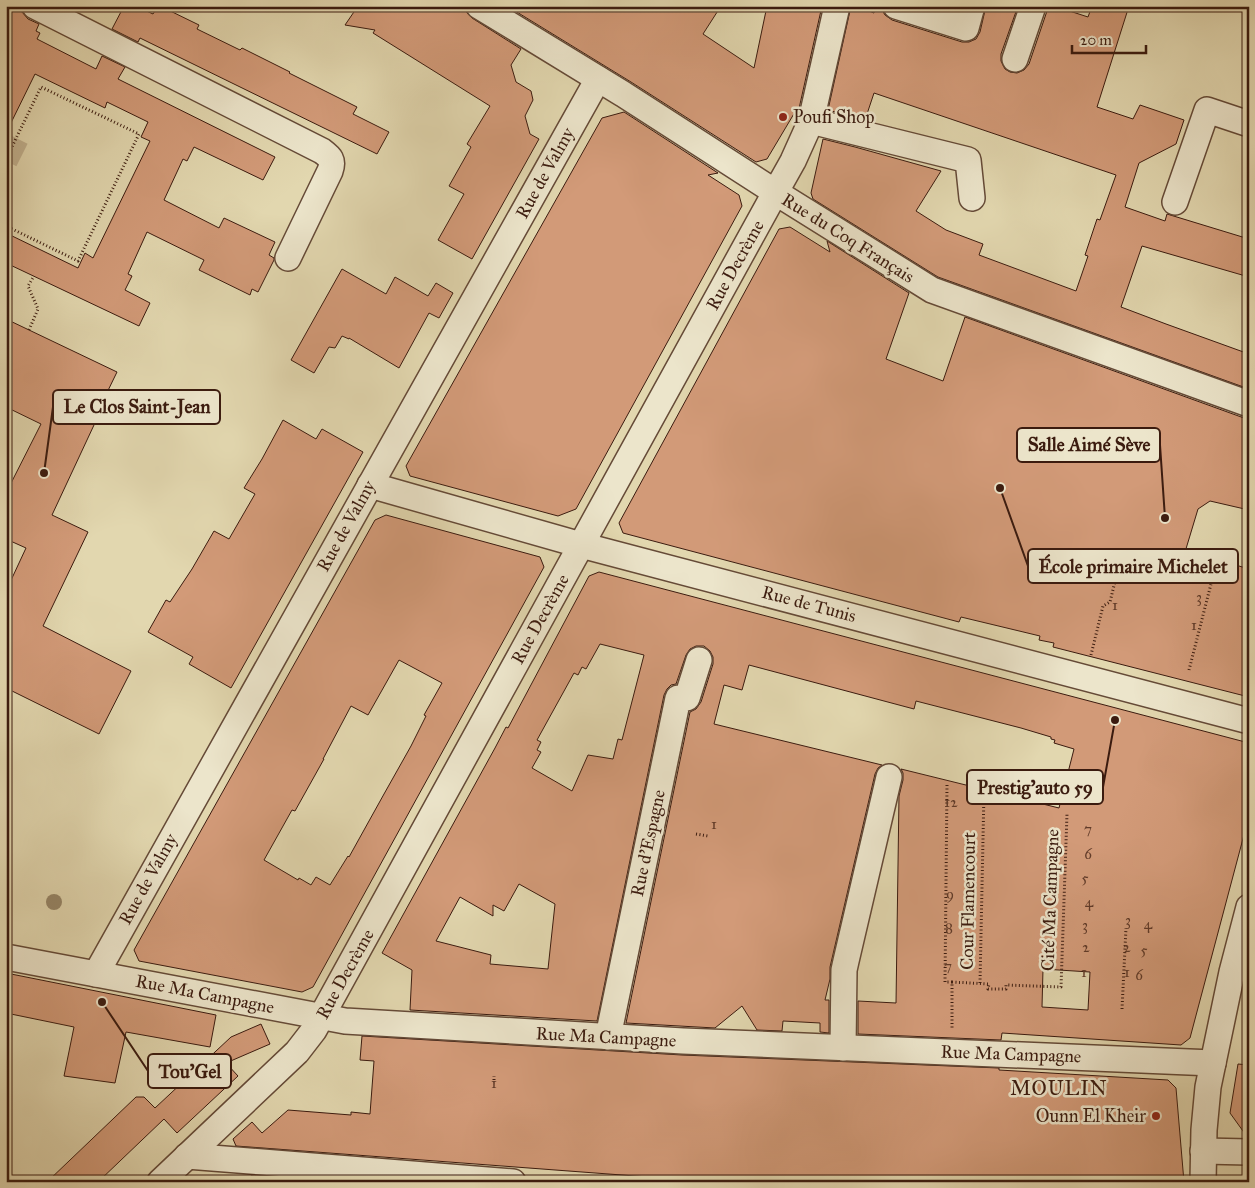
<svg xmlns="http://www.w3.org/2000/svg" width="1255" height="1188" font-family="'IM FELL Great Primer',serif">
<rect width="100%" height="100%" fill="#e2d7af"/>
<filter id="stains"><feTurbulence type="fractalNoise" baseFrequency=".004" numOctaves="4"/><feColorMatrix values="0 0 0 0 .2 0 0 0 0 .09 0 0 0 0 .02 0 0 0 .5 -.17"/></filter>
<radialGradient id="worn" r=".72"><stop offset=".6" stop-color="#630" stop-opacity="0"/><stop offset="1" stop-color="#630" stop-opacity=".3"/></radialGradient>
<g fill="#d29a78" stroke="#3b1b0f" fill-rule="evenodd">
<polygon points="6,6 11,6 22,12 28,19 39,24 36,31 40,33 37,39 96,69 102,56 125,67 118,79 275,157 263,180 194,147 187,161 183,159 164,200 219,228 224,218 275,242 269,255 274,258 274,260 258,292 252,289 250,295 199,270 204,260 147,232 128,274 132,276 125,290 150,303 139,326 6,263 6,233 78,268 85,253 93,258 150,141 141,137 148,122 107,102 105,108 35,74 6,133"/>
<polygon points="124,6 136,6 153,14 158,6 160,6 199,25 197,29 240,50 242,48 290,72 289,73 357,107 353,114 389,132 377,154 140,38 138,42 112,29"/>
<polygon points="358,6 465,6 467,13 472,18 521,49 511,65 516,82 531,91 533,100 525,116 530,134 539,139 472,259 438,240 464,194 449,186 471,147 467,144 490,106 373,33 375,30 345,25"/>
<polygon points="507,6 721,6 703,34 754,68 767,6 822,6 798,113 795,112 767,159 756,162 631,82"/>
<polygon points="851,6 856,6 874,13 875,6 882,6 882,10 885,15 892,20 962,42 969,42 976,39 980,32 986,6 1018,6 1001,54 1001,61 1005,69 1010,72 1017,73 1024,70 1029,64 1047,11 1047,6 1054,6 1088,17 1092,6 1129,6 1097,107 1133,119 1140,105 1184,120 1176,144 1139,163 1125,207 1165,221 1167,214 1249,239 1249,277 1142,246 1121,307 1166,324 1249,354 1249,389 938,277 813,199 811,193 823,139 855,147 941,171 916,211 946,230 983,244 979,255 1076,291 1088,256 1085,255 1097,219 1100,220 1116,175 874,93 865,120 828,110"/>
<polygon points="624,112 718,173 708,175 739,195 742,206 576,509 558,516 410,476 406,466 602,118"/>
<polygon points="790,227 830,252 827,241 909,293 886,359 943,381 965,317 1244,418 1249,418 1249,510 1210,501 1198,509 1179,572 1225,583 1229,563 1249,569 1249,697 1053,647 1054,643 1039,640 1040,636 961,617 959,622 623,533 619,523 779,229"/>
<polygon points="342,269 386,294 395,277 428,296 436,283 453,293 439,318 429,313 399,368 349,338 349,339 342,336 335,348 329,347 314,373 291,360"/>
<polygon points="6,319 117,372 99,409 101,410 52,515 88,532 43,626 131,671 99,734 6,688 6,591 26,548 6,539 6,493 41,424 6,407"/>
<polygon points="283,420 316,439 322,429 363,452 231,688 189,664 193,657 148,632 166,600 170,602 192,569 214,531 229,539 255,494 244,488 262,459"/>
<path d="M386,515L540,557L544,567L313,987L302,992L139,961L134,950L375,520ZM399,660L442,683L424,715L426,716L411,746L384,794L349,857L348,856L330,885L316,877L311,885L299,878L298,880L264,860L292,810L295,811L324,759H323L351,706L368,715Z"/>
<path d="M599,572L1249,743V816L1190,1038L1181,1045L1002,1033L1001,1040L858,1034V1001L896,1003L899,796L903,780V773L901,769L1059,808L1074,749L1054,743L1055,740L1051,739V737L1021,728L916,701L914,709L749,665L742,690L724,685L714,724L882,765L878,768L875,774L830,967V979L825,1000H829V1033L820,1032V1023L783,1021L782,1031L757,1030L742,1006L715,1028L626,1023L690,712L696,709L701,702L713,664V657L710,651L704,646H696L690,649L686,655L676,684L671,685L667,689L664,695L597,1021L410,1010L412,970L382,953L495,748L506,727L508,728L589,576ZM600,644L644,655L622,740L618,739L613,759L588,755L572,791L532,768L541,752L537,750L541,742L537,740L574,673L578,675L582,667L586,669ZM519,884L555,904L548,969L490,964L491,955L436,941L460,897L493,916V905L504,911ZM1043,969L1090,972L1088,1010L1042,1007Z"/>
<polygon points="6,973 216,1015 210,1047 126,1032 115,1083 64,1076 74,1027 6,1013"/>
<polygon points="261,1024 270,1044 226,1063 238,1076 177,1133 164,1119 98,1182 47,1182 136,1097 144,1097 155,1108 231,1037"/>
<polygon points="362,1036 682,1055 999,1068 999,1070 1168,1080 1176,1088 1184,1182 715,1182 236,1146 233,1139 252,1122 262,1133 288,1110 351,1115 351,1112 370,1114 374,1061 360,1060"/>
<polygon points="1238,1064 1249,1065 1249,1138 1248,1138 1230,1113"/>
<polygon points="251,1176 326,1182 254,1182"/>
</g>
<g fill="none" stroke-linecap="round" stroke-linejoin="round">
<polyline stroke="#c1b18f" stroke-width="25" stroke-dasharray="25 12" stroke-linecap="butt" points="6,147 22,155"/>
<defs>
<g id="minor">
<path d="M35,6L322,151C330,157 334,160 330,171L288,258"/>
<polyline points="479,6 623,94 775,192 932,290 1249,404"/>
<polyline points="896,6 966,28 972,6"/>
<polyline points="1015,59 1033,6"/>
<polyline points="811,121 968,160 972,198"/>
<polyline points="1175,202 1207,110 1249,124"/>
<polyline points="370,485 581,545 1249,721"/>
<polyline points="6,957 345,1021 683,1041 1213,1063"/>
<polyline points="96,974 598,79"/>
<polyline points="608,1037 678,698 687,698 699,660"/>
<polyline points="843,1048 844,970 846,961 889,777"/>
<polyline points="1203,1151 1249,1152"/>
<polyline points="187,1156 513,1182"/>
<polyline points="160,1182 297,1052 314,1030 770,202 793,161 811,121 837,6"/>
<polyline points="1203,1182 1204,1130 1208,1087 1232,972 1249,907"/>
</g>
</defs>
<use href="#minor" stroke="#654a37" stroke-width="28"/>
<g stroke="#3b1b0f" stroke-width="3" stroke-dasharray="1 2.5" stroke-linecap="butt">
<polyline points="6,159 41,87 139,134 78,261 6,226"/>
<polyline points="29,330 38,309 28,286 34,276"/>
<polyline points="1091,655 1103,606 1110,602 1120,561"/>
<polyline points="1189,670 1211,584"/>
<polyline points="947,785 945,982 952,982 952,1028"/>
<polyline points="696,834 708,836"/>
<polyline points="952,982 989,984 988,989 1006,989 1006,985 1061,987 1067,814"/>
<polyline points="980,983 984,791"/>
<polyline points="1122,1009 1126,928"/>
<polyline points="494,1080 494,1076"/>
</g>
<use href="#minor" stroke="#ece5cb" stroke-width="25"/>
</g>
<circle fill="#968668" cx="54" cy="902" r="8"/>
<g fill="#8f2418" stroke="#ece5cb" stroke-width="2">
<circle cx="783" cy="117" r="5"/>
<circle cx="1156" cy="1116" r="5"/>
</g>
<g text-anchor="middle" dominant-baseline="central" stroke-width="5" stroke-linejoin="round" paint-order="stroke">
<g font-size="15" fill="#613b29">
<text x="1199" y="597">3</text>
<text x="1115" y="605">1</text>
<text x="1194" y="625">1</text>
<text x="951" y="802">12</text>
<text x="714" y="824">1</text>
<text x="1088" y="829">7</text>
<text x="1088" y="854">6</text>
<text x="1085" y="878">5</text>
<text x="950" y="894">9</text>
<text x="1089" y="902">4</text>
<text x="1128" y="920">3</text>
<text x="1148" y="924">4</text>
<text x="1085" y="925">3</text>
<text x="949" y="928">8</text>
<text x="1086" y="947">2</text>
<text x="1127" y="947">2</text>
<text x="1144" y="950">5</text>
<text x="948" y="966">7</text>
<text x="1084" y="972">1</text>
<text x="1127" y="972">1</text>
<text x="1139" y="975">6</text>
<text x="494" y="1083">1</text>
</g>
<g font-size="18" fill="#3b1b0f" stroke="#ece5cb" text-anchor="start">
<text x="793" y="117">Poufi Shop</text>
<text x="1146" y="1116" text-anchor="end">Ounn El Kheir</text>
</g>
<g font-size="18" fill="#3b1b0f" stroke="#ece5cb">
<text transform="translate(545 173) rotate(-61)">Rue de Valmy</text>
<text transform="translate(848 238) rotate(32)">Rue du Coq Français</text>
<text transform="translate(735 265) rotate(-61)">Rue Decrème</text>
<text transform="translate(346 526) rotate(-61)">Rue de Valmy</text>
<text transform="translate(809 604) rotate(15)">Rue de Tunis</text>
<text transform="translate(540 619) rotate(-61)">Rue Decrème</text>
<text transform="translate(648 843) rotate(-78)">Rue d'Espagne</text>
<text transform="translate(148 879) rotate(-61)">Rue de Valmy</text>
<text transform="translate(1050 900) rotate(-88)">Cité Ma Campagne</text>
<text transform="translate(968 901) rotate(-89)">Cour Flamencourt</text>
<text transform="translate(345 974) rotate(-61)">Rue Decrème</text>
<text transform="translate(205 994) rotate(11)">Rue Ma Campagne</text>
<text transform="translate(606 1037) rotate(3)">Rue Ma Campagne</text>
<text transform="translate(1011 1054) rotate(2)">Rue Ma Campagne</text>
</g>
<g font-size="20" letter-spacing="1" fill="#3b1b0f" stroke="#ece5cb">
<text x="1059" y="1088">MOULIN</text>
</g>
</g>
<path fill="none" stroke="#3b1b0f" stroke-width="2" d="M44 473L53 407M1165 518L1160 445M1000 488L1028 566M1115 720L1103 787M102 1002L148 1071"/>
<g fill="#3b1b0f" stroke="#ece5cb" stroke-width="2">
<circle cx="44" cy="473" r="5"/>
<circle cx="1165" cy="518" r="5"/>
<circle cx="1000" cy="488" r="5"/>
<circle cx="1115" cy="720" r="5"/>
<circle cx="102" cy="1002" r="5"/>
</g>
<g fill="#ece5cb" stroke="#3b1b0f" stroke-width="2">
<rect x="53" y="390" width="167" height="34" rx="5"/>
<rect x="1017" y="428" width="143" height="34" rx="5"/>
<rect x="1028" y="549" width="210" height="34" rx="5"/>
<rect x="967" y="770" width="136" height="34" rx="5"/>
<rect x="148" y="1054" width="83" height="34" rx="5"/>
</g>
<g font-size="19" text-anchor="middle" font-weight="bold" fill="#3b1b0f">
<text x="137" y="413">Le Clos Saint-Jean</text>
<text x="1089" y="451">Salle Aimé Sève</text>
<text x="1133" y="573">École primaire Michelet</text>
<text x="1035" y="794">Prestig'auto 59</text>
<text x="190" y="1078">Tou'Gel</text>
</g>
<rect width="1255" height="1188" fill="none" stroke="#e2d7af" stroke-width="25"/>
<rect x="8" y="8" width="1240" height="1173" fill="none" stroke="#3b1b0f" stroke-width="2.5"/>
<rect x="12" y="12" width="1230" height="1163" fill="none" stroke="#3b1b0f"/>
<path d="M1072 45v8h74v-8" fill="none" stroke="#3b1b0f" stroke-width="2.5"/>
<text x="1080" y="45" font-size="15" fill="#3b1b0f" stroke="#ece5cb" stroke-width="4" paint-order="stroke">20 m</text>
<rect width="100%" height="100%" filter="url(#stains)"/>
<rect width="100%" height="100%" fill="url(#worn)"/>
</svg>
